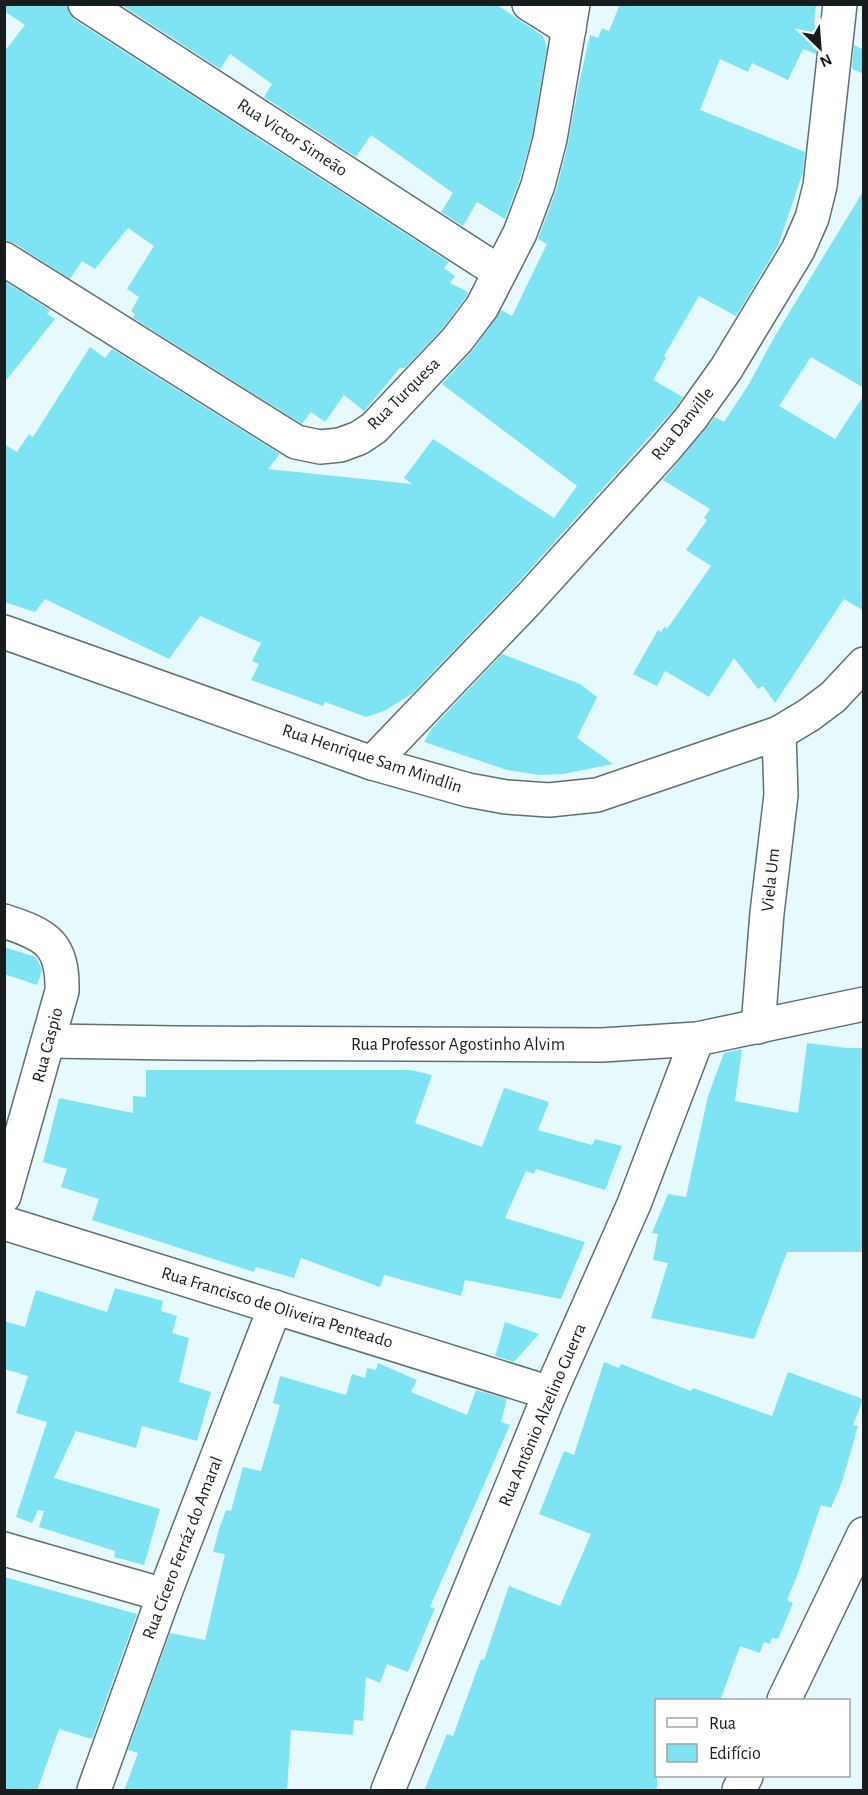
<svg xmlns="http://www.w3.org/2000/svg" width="868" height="1795" font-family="'Alegreya Sans',sans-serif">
<rect width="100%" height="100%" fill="#e6f9fc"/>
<g fill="#7ee3f3">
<polygon points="4,4 67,4 69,13 75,20 449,262 444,268 455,276 450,283 468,292 466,297 443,328 405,368 400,368 364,411 344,395 325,422 311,412 302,424 133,318 135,314 131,311 139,297 127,289 154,246 128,228 95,269 82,261 70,279 14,243 4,240 4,52 25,25 4,11"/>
<polygon points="120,4 496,4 543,36 547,48 532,135 520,179 505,219 477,202 463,226 441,212 453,193 371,135 356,157 264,97 272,84 230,54 220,69"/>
<polygon points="620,4 816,4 814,25 819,28 816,54 803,49 788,80 752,63 748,72 720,59 700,110 805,152 803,172 778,246 736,316 699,296 664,356 666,358 653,380 683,397 676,407 514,587 412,694 384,711 366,717 325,702 323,706 251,680 259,664 252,661 261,643 200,616 169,659 45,599 35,612 4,602 4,444 17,452 29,434 33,437 90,347 105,358 112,349 280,454 268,469 412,484 404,478 433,439 554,518 577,486 442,384 472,351 501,310 512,316 547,244 538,239 556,191 568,144 579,83 590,35 598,38 602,28 609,31"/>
<polygon points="854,45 864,50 864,74 852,69"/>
<polygon points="864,190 864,388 811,357 779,406 835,439 864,395 864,611 844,599 775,703 763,686 758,689 734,658 709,697 665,671 657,686 633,674 658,630 661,632 665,626 667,629 711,566 686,550 707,520 704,518 710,509 663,480 715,417 724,422 749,384 775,336"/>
<polygon points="4,281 50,310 47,314 55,319 4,383"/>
<polygon points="502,654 580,684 597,697 577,738 613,764 563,774 540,775 507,770 424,742 432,728"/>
<polygon points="4,947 36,957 42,970 37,985 4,974"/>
<polygon points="807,1043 847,1048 864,1048 864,1252 787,1252 754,1339 651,1318 668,1263 653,1260 658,1234 652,1233 668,1194 686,1197 708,1096 724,1053 742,1049 735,1101 798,1113"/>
<polygon points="146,1070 411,1070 432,1075 415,1123 482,1147 504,1088 549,1102 538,1130 592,1145 595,1139 622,1146 605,1190 536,1169 534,1174 526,1171 505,1218 585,1242 561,1299 465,1280 461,1296 384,1275 380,1287 301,1258 294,1278 256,1267 254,1272 92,1220 99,1199 61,1187 67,1169 43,1162 59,1098 133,1113 133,1096 146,1097"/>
<polygon points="115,1288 163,1301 161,1311 177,1316 172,1333 189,1338 179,1382 211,1392 197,1441 142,1426 136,1448 76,1431 54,1478 160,1509 144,1565 114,1557 115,1551 39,1527 44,1511 38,1510 32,1523 16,1517 47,1422 16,1413 28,1376 4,1369 4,1321 25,1327 36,1290 107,1312"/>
<polygon points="505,1322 539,1334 514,1362 495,1356"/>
<polygon points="604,1362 619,1368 621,1364 691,1391 693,1388 772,1416 788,1372 863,1399 853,1425 858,1426 842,1482 831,1508 821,1505 797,1576 787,1600 793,1603 778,1639 772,1638 770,1644 764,1642 760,1653 740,1646 720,1701 657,1701 657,1791 424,1791 447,1734 453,1736 481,1659 484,1660 509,1586 560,1606 591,1534 539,1514 564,1451 574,1455"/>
<polygon points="378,1363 417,1380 411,1392 467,1415 476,1390 507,1399 501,1422 510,1425 430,1607 435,1608 408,1672 387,1664 380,1683 366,1677 363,1721 354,1720 353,1735 291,1730 287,1791 124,1791 138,1753 128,1750 170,1633 205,1640 225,1554 213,1552 219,1529 226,1510 231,1511 243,1467 261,1471 280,1405 273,1403 280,1376 346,1395 352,1374 365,1378 367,1368 376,1370"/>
<polygon points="4,1577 137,1614 92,1739 59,1729 37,1791 4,1791"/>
</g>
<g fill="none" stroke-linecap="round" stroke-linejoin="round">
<defs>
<g id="minor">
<polyline points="85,4 499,272"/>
<polyline points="529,4 569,29"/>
<polyline points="4,259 296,442 320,447 340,445 359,438 374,428 457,340 482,307 520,233 538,185 550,139 573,4"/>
<polyline points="4,632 372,763 468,790 506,797 549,800 597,795 779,733 809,715 833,697 864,664"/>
<polyline points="372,763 528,600 665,449 691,418 726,369 798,250 812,218 820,186 840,4"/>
<path d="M4,921C47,935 63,944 62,991L4,1196"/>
<polyline points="758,1027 767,913 781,795 779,733"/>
<polyline points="49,1041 175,1043 602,1045 697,1039 864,1004"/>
<polyline points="4,1223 550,1393"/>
<polyline points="4,1549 164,1595"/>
<polyline points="784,1700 864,1534"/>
<polyline points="94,1790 164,1595 275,1307"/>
<polyline points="388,1790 550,1393 634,1204 697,1039"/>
<polyline points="739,1790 746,1776"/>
</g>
</defs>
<use href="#minor" stroke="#5f6f72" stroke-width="36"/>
<use href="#minor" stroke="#fff" stroke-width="33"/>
</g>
<g text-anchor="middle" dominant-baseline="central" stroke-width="4.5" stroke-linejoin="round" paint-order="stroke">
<g font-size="18" fill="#171d1e" stroke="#fff">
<text transform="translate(292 138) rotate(33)">Rua Victor Simeão</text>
<text transform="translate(404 394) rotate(-45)">Rua Turquesa</text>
<text transform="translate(683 424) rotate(-51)">Rua Danville</text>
<text transform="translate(372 759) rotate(18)">Rua Henrique Sam Mindlin</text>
<text transform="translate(771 880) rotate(-84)">Viela Um</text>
<text transform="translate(48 1045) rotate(-75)">Rua Caspio</text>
<text x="458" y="1045">Rua Professor Agostinho Alvim</text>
<text transform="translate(277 1308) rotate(17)">Rua Francisco de Oliveira Penteado</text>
<text transform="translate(543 1415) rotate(-67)">Rua Antônio Alzelino Guerra</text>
<text transform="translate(183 1548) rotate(-69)">Rua Cícero Ferráz do Amaral</text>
</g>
</g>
<rect width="868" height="1795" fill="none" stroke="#171d1e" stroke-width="12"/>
<rect x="655" y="1699" width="195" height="78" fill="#ffffff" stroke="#a2a5a5" stroke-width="1.5"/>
<rect x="667" y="1718" width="30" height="9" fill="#ffffff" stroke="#a2a5a5" stroke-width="1.5"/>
<text x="709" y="1729" font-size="18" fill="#171d1e">Rua</text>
<rect x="667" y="1744" width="30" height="18" fill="#7ee3f3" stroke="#a2a5a5" stroke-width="1.5"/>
<text x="709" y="1759" font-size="18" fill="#171d1e">Edifício</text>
<g transform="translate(820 48) rotate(155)" stroke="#ffffff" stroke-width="4.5" paint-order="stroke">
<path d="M0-4.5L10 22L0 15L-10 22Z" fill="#171d1e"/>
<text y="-9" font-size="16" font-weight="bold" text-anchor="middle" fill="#171d1e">N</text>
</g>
</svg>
